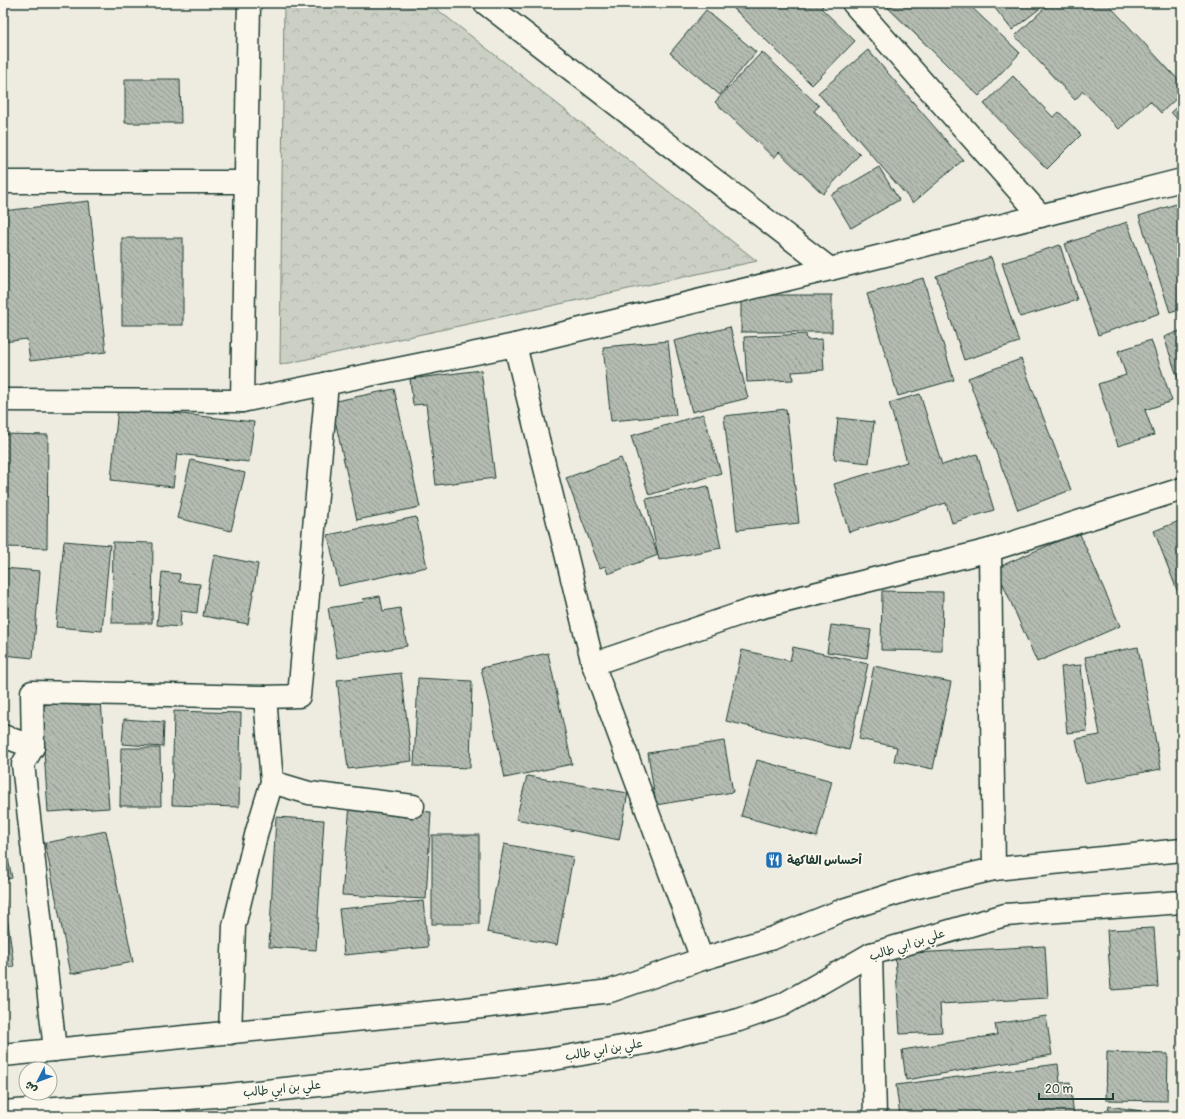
<svg xmlns="http://www.w3.org/2000/svg" width="1185" height="1119" font-family="Pangolin,'Playpen Sans Arabic',sans-serif">
<defs>
<pattern id="park-crowns" width="20" height="18" patternUnits="userSpaceOnUse"><rect width="20" height="18" fill="#cbcfc4"/><path d="M2 6a3 3 0 1 1 6 0M12 15a3 3 0 1 1 6 0" fill="none" stroke="#aeb3a9"/></pattern>
<pattern id="building-back-hatch" width="6" height="6" patternUnits="userSpaceOnUse"><rect width="6" height="6" fill="#b4bbb0"/><path d="M-1 5l2 2M0 0l6 6M5-1l2 2" fill="none" stroke="#929990"/></pattern>
</defs>
<rect width="100%" height="100%" fill="#eeece1"/>
<filter id="ink" filterUnits="userSpaceOnUse"><feTurbulence type="fractalNoise" baseFrequency=".025" numOctaves="2"/><feDisplacementMap in="SourceGraphic" scale="8" xChannelSelector="R" yChannelSelector="G"/><feConvolveMatrix kernelMatrix="1 2 1 2 8 2 1 2 1" color-interpolation-filters="sRGB"/></filter>
<g filter="url(#ink)">
<polygon fill="url(#park-crowns)" stroke="#75867c" points="284,3 429,3 757,261 280,365"/>
<g fill="url(#building-back-hatch)" stroke="#1f3d34">
<polygon points="728,3 826,3 821,8 855,41 812,85"/>
<polygon points="883,3 967,3 1020,53 979,96"/>
<polygon points="991,3 1047,3 1012,30"/>
<polygon points="1050,3 1107,3 1182,84 1182,93 1161,113 1150,101 1119,129 1083,91 1075,100 1015,36"/>
<polygon points="706,10 756,52 720,95 670,53"/>
<polygon points="868,50 963,160 913,203 818,93"/>
<polygon points="762,52 819,106 814,111 860,154 823,194 779,152 774,158 715,102"/>
<polygon points="1013,76 1053,117 1059,112 1081,135 1047,169 984,104"/>
<polygon points="125,79 180,79 181,123 125,123"/>
<polygon points="1182,102 1182,125 1171,112"/>
<polygon points="879,167 899,200 851,228 831,195"/>
<polygon points="89,201 106,352 30,361 27,339 3,342 3,211"/>
<polygon points="1182,202 1182,308 1170,312 1139,216"/>
<polygon points="1127,222 1160,313 1098,335 1065,244"/>
<rect x="122" y="238" width="61" height="87"/>
<polygon points="1060,245 1077,300 1020,317 1002,263"/>
<polygon points="991,257 1019,342 964,360 936,276"/>
<polygon points="923,278 954,380 898,396 867,294"/>
<rect x="741" y="295" width="91" height="37"/>
<polygon points="730,327 748,398 692,412 674,341"/>
<polygon points="1182,330 1182,391 1164,337"/>
<polygon points="806,334 807,340 822,339 824,370 792,372 793,380 747,382 744,337"/>
<polygon points="1151,340 1172,401 1145,410 1154,435 1118,446 1098,384 1126,375 1118,351"/>
<polygon points="668,341 676,415 611,421 603,347"/>
<polygon points="1021,359 1071,490 1018,510 968,378"/>
<polygon points="481,370 495,478 436,485 426,404 413,405 410,379"/>
<polygon points="394,389 420,507 357,520 331,402"/>
<polygon points="920,394 942,465 977,454 994,510 952,523 946,503 849,532 834,484 907,462 889,403"/>
<polygon points="118,407 254,422 249,462 177,454 173,487 111,480"/>
<polygon points="786,409 799,523 737,530 724,416"/>
<polygon points="703,414 721,473 649,495 631,436"/>
<polygon points="838,418 874,422 869,463 834,459"/>
<polygon points="3,434 48,435 47,548 3,547"/>
<polygon points="621,458 658,555 608,574 605,566 600,568 566,478"/>
<polygon points="191,460 245,473 231,531 177,518"/>
<polygon points="708,486 721,548 659,560 646,499"/>
<polygon points="416,517 427,567 339,586 328,535"/>
<polygon points="1182,520 1182,603 1154,531"/>
<polygon points="1079,532 1120,626 1037,662 996,568"/>
<polygon points="64,541 110,545 102,631 56,627"/>
<polygon points="113,542 153,543 152,623 112,623"/>
<polygon points="214,555 258,564 248,624 203,616"/>
<polygon points="3,568 40,571 33,658 3,655"/>
<polygon points="162,572 180,574 179,582 200,584 197,613 181,611 180,627 157,625"/>
<polygon points="882,591 943,592 942,651 881,650"/>
<polygon points="380,596 383,611 400,608 407,646 337,658 328,608 364,602 363,599"/>
<polygon points="831,625 871,630 867,658 827,652"/>
<polygon points="793,647 868,664 849,750 726,721 742,650 790,661"/>
<polygon points="1138,647 1161,769 1085,783 1076,739 1100,735 1085,657"/>
<polygon points="548,653 572,764 505,778 481,668"/>
<polygon points="1081,665 1087,731 1067,733 1061,667"/>
<polygon points="874,666 951,682 933,769 894,761 897,747 859,739"/>
<polygon points="401,673 412,761 348,769 337,680"/>
<polygon points="418,678 472,681 470,768 414,766"/>
<polygon points="101,701 109,808 48,812 41,705"/>
<polygon points="174,711 241,713 239,807 172,805"/>
<polygon points="124,719 164,722 163,747 122,744"/>
<polygon points="724,741 733,792 656,805 648,753"/>
<polygon points="121,748 160,748 161,806 120,806"/>
<polygon points="757,760 832,781 817,837 741,816"/>
<polygon points="527,776 628,793 619,840 516,819"/>
<polygon points="350,805 431,812 426,899 342,895"/>
<polygon points="276,817 324,820 316,950 269,947"/>
<polygon points="106,831 133,962 71,974 45,843"/>
<polygon points="3,835 12,878 3,880"/>
<rect x="432" y="835" width="47" height="89"/>
<polygon points="504,844 573,857 557,945 487,932"/>
<polygon points="3,886 14,967 3,968"/>
<polygon points="423,901 428,947 344,955 339,909"/>
<polygon points="1154,928 1158,987 1111,990 1107,930"/>
<polygon points="1045,946 1048,998 940,1004 942,1032 900,1034 895,954"/>
<polygon points="1046,1016 1052,1055 906,1080 902,1050 997,1035 995,1024"/>
<polygon points="1107,1052 1168,1054 1167,1101 1106,1100"/>
<polygon points="1058,1064 1060,1083 1070,1082 1074,1116 900,1116 896,1085"/>
<polygon points="1109,1106 1172,1116 1107,1116"/>
<polygon points="773,1113 773,1116 695,1116 695,1115"/>
</g>
<g fill="none" stroke-linecap="round" stroke-linejoin="round">
<defs>
<g id="minor">
<polyline points="485,3 830,269"/>
<polyline points="853,3 1041,216"/>
<polyline points="3,182 246,182"/>
<polyline points="515,345 593,664 702,959"/>
<polyline points="3,400 242,401 515,345 830,269 1182,180"/>
<polyline points="242,401 249,3"/>
<polyline points="990,550 994,869"/>
<polyline points="593,664 754,609 990,550 1182,489"/>
<polyline points="3,736 33,747"/>
<polyline points="272,782 309,793 413,806"/>
<polyline points="871,954 875,1116"/>
<polyline points="230,1033 234,926 257,831 272,782 265,697"/>
<polyline points="55,1050 23,764 33,747 32,692 265,697 299,696 327,383"/>
</g>
<g id="major">
<polyline points="3,1055 465,1009 610,991 702,959 773,938 843,910 913,888 994,869 1182,850"/>
<polyline points="3,1112 228,1095 548,1060 645,1043 739,1020 782,1005 871,954 1005,915 1182,902"/>
</g>
</defs>
<use href="#minor" stroke="#1f3d34" stroke-width="25"/>
<use href="#major" stroke="#1f3d34" stroke-width="25"/>
<use href="#minor" stroke="#fbf7ec" stroke-width="22"/>
<use href="#major" stroke="#fbf7ec" stroke-width="22"/>
</g>
</g>
<defs>
<symbol id="restaurant-square" viewBox="-11 -11 22 22"><rect x="-9" y="-9" width="18" height="18" rx="4" fill="#1f6fb2" stroke="#fbf7ec"/><path d="M-5-6h1v4h1v-4h1v4h1v-4h1v5L-1.5 .5V6h-2V.5L-5-1ZM5-6V6H3V1.5H1.5Q1.5-4 5-6Z" fill="#fff"/></symbol>
</defs>
<g fill-rule="evenodd">
<use href="#restaurant-square" x="764" y="850" width="20" height="20"/>
</g>
<g text-anchor="middle" dominant-baseline="central" stroke-width="4" stroke-linejoin="round" paint-order="stroke">
<g font-size="12" font-weight="bold" fill="#1f3d34" stroke="#fbf7ec" text-anchor="start">
<text x="787" y="860">أحساس الفاكهة</text>
</g>
<g font-size="12" fill="#1f3d34" stroke="#fbf7ec">
<text transform="translate(907 945) rotate(-18)">علي بن ابي طالب</text>
<text transform="translate(604 1050) rotate(-10)">علي بن ابي طالب</text>
<text transform="translate(282 1089) rotate(-6)">علي بن ابي طالب</text>
</g>
</g>
<rect width="1185" height="1119" fill="none" stroke="#fbf7ec" stroke-width="16"/>
<rect x="8" y="8" width="1169" height="1103" fill="none" stroke="#1f3d34" stroke-width="1.5" filter="url(#ink)"/>
<g transform="translate(38 1081) rotate(228)"><circle r="19" fill="#fbf7ec" stroke="#a3ada2"/>
<path d="M0-3L7 15L0 10L-7 15Z" fill="#1f6fb2"/>
<text y="-6" font-size="11" font-weight="bold" text-anchor="middle" fill="#1f3d34">ش</text>
</g>
<path d="M1039 1093v6h74v-6" fill="none" stroke="#1f3d34" stroke-width="2"/>
<text x="1045" y="1093" font-size="12" fill="#1f3d34" stroke="#fbf7ec" stroke-width="3" paint-order="stroke">20 m</text>
</svg>
